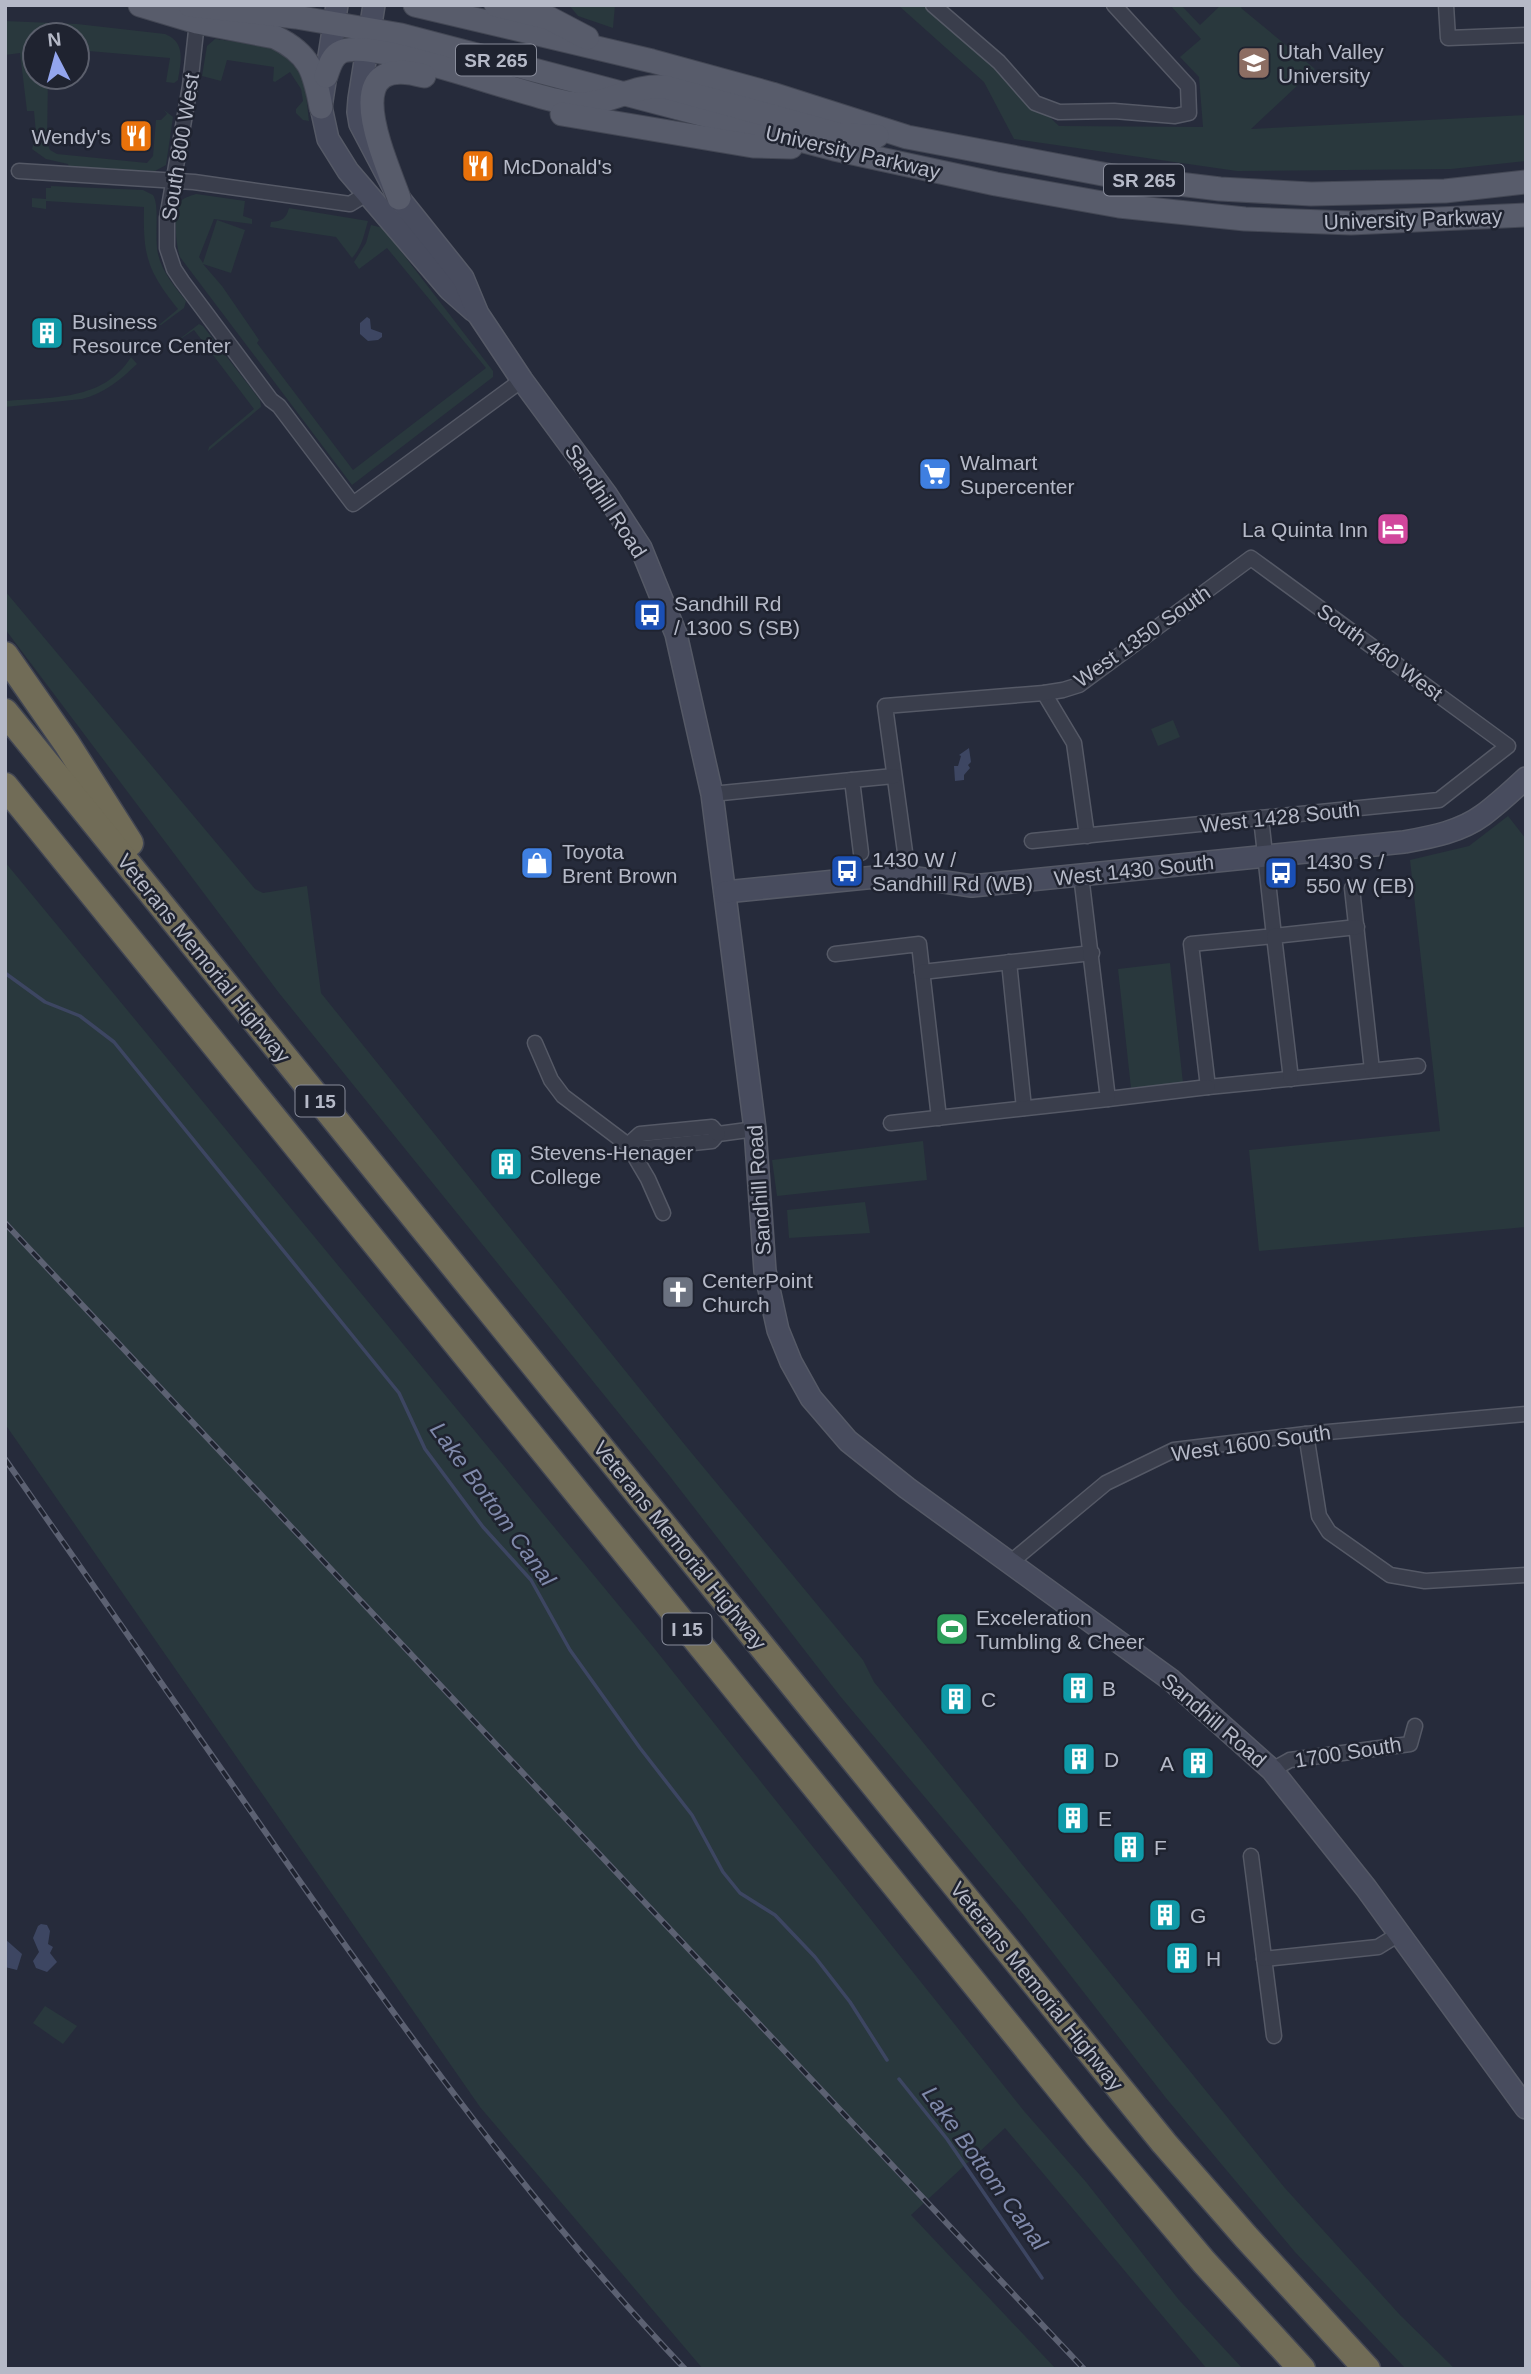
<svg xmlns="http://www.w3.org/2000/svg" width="1531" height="2374" font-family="Helvetica,sans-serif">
<rect width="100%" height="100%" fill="#262b3b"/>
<g fill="#29383d">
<polygon points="569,5 615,5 613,28 578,16"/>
<polygon points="898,5 933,5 1059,126 1203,127 1199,77 1180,57 1201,39 1170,5 1181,5 1200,25 1221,5 1243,5 1241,8 1315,69 1251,129 1526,115 1526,161 1451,169 1237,171 1014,139 984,82"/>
<path d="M5,21L77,24L165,34C186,42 181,62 178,80L174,83L166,82L170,58L77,50V35H35V77H48L47,143L50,150L57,154L147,163L153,156L156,120H161L167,114L164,110L173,117L166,165L155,171L69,167L68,164L46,159L32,149L36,134L34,111H27L20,53L5,55Z"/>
<path d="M215,39L269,46L287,53L284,56C307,74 306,95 309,121L303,120L296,113V109L303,101L301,89L290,72L275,82L273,81L274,67L227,60L221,81L202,76L207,46Z"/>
<path d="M51,186L143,190L153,195C160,206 154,237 158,254C162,272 175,287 186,301L184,308L161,325H159L178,309C147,270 143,256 144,207L46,201V209L32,207V198L46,199V188H51Z"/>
<path d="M196,194L245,201L243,216L252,219V224L214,219L199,257L203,263L217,220L245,230L231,273L203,264L222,286L259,340L257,343L353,470L486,368L387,248L359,269L354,262L366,243L371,225L383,228L493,371V377L352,485L180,257C176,246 172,209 181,201C185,197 193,195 196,194Z"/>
<path d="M289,208L368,221C364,235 362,247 352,258L336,237L270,227L271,222C282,221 286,219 289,208Z"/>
<polygon points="199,324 203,326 260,400 261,407 208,451 209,447 254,409 194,330 173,344"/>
<path d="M131,357L137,364C120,380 105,393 82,399L5,407V401C51,397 104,401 131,357Z"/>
<polygon points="5,591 255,889 263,893 307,886 321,993 685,1445 863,1660 874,1682 1284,2187 1400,2315 1455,2369 1406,2369 1295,2252 1166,2098 1022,1913 840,1696 668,1474 279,993 5,629"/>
<polygon points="1173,720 1180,737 1158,746 1151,729"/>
<polygon points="1508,816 1526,839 1526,1227 1259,1251 1249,1150 1440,1131 1410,860 1469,846"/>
<polygon points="5,862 654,1648 1024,2111 1086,2182 1179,2300 1243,2369 1207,2369 1005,2128 911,2215 1056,2369 703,2369 480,2107 5,1424"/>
<polygon points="1170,963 1183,1083 1131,1088 1118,969"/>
<polygon points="923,1141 927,1180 777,1196 772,1160"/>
<polygon points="865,1202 870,1233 789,1238 787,1210"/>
<polygon points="45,2006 77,2026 63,2044 33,2023"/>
</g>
<g fill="#3d4662">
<polygon points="367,317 370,319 371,329 382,333 382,337 378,340 368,341 360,334 360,323"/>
<polygon points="969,748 971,762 968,765 970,768 964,775 964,780 955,781 954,766 958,766 961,756 959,755"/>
<polygon points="41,1924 47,1925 50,1931 48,1944 53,1947 50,1953 57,1962 47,1972 36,1968 33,1961 39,1952 33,1938 38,1926"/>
<polygon points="5,1939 22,1954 17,1970 5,1967"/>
</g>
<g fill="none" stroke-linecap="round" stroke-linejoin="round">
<g stroke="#3d4662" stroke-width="3.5">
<polyline points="5,973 45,1002 80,1016 114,1042 399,1393 425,1449 483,1527 531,1580 570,1650 640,1748 692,1815 723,1872 740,1893 775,1915 815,1957 850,2002 887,2060"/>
<polyline points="899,2079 947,2139 1042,2278"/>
</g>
<defs>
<g id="street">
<polyline points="933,5 999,62 1035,103 1059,112 1114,111 1175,116 1189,113 1188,86 1114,5"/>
<polyline points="1446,5 1448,38 1526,35"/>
<polyline points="197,22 190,86 167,218 167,248 174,269 182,281 271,400 279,406 353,504 522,380"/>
<polyline points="19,171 194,182 350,204 368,193"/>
<polyline points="1044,693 1074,743 1087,836"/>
<polyline points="712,794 852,780"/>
<polyline points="1261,818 1274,936 1191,944 1208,1087 1418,1066"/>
<polyline points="905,852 885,706 1044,693 1063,690 1079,685 1251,558 1508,746 1439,800 1032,841"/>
<polyline points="861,853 852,780 894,776"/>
<polyline points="1352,888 1372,1070"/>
<polyline points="835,954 919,944 939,1118"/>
<polyline points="1009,962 1024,1108"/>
<polyline points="922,972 1092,953"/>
<polyline points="535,1043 551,1080 563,1096 628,1145 648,1179 663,1213"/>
<polyline points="1291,1079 1274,936 1357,927"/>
<polyline points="1108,1099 1208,1087"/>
<polyline points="891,1123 1108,1099 1081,875"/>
<polyline points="628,1145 645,1148 712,1141 718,1134 755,1129"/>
<polyline points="628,1145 640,1134 712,1127 718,1134"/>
<polyline points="1306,1434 1319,1516 1329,1532 1390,1575 1425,1581 1526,1575"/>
<polyline points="1011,1562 1106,1483 1174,1450 1306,1434 1526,1414"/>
<polyline points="1272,1770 1290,1760 1410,1744 1415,1726"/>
<polyline points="1251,1856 1274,2036"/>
<polyline points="1264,1959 1378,1947 1399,1934"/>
</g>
<g id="secondary">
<polyline points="337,5 321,107 328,139 348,171 449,289 474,311"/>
<polyline points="374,5 359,99 358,112 360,124 399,198 463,278 478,314 522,380 606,494 641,548 676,634 712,794 755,1129 765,1271 778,1330 791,1362 811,1398 848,1441 907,1488 1171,1680 1272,1770 1366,1888 1526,2108"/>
<path d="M725,892L896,875L972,886L1404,842C1431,837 1460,832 1483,815C1498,804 1512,791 1526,778"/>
</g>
<g id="primary">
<path d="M140,5L197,22L275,37C310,54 314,71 321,107"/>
<polyline points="190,5 296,17 401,35 834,149 996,184 1119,206 1245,219 1351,223 1526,215"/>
<polyline points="415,5 652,61 772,94 907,137 1113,176 1220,189 1311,194 1445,191 1526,182"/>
<polyline points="496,5 549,18 587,38"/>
<path d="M326,76C329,68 331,58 339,53C369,34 532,101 577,104C608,105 634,84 665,87L841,135L877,136"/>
<polyline points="562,114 753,146 791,147"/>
<path d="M399,198C385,158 334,51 424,76"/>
</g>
<g id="highway">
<polyline points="5,655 67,744 130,843"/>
<polyline points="5,712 1164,2143 1246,2237 1367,2369"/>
<polyline points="5,786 1098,2136 1204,2262 1302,2369"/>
</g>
</defs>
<use href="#street" stroke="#555966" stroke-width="17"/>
<use href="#secondary" stroke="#555966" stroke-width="24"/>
<use href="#primary" stroke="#434754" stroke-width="25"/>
<use href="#highway" stroke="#424653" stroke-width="29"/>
<use href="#street" stroke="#3a3e4c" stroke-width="14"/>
<use href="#secondary" stroke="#484c5e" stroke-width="21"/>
<use href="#primary" stroke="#585c6b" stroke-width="23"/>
<use href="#highway" stroke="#716c57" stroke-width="26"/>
<defs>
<g id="rail">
<polyline points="5,1223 1084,2369"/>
<path d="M5,1459C97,1590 188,1722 280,1853C406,2033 533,2209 685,2369"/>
</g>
</defs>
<use href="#rail" stroke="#5c6172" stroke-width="6"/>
<use href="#rail" stroke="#1f2330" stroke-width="3.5" stroke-dasharray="10" stroke-linecap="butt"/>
</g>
<defs>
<symbol id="university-square" viewBox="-11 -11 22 22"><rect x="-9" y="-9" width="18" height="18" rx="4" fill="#8d6e63" stroke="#1f2330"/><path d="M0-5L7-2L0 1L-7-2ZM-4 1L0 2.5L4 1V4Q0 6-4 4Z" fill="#fff"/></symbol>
<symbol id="restaurant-square" viewBox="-11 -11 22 22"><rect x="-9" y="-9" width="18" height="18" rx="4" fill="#e8710a" stroke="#1f2330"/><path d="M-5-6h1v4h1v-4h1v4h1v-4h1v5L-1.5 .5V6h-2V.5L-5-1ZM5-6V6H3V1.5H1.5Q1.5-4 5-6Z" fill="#fff"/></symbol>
<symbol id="building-square" viewBox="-11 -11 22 22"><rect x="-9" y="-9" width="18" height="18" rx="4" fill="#0f9aa8" stroke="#1f2330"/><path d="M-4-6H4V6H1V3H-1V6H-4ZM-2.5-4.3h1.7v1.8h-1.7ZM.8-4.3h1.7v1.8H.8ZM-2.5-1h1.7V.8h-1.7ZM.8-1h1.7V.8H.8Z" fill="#fff"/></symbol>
<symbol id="supermarket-square" viewBox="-11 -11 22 22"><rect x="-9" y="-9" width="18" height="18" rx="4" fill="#3f7fe0" stroke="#1f2330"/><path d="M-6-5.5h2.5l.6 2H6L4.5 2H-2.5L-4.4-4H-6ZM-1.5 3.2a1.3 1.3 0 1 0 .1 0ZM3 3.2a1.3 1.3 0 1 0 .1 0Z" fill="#fff"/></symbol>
<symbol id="hotel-square" viewBox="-11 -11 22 22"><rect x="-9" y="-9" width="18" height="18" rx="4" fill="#d1479c" stroke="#1f2330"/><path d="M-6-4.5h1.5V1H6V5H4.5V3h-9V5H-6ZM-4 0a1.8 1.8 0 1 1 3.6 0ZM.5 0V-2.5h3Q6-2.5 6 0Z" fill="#fff"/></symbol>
<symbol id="bus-square" viewBox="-11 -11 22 22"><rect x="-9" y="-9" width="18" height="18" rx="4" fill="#1a4fb4" stroke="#1f2330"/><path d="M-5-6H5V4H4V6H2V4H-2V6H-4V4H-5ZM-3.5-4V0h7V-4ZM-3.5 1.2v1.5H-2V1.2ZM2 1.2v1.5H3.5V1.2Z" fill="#fff"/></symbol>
<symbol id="shop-square" viewBox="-11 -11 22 22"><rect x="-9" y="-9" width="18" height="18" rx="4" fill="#3f7fe0" stroke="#1f2330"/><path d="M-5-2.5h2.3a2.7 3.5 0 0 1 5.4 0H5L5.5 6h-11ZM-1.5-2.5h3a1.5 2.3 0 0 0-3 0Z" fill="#fff"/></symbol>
<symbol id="church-square" viewBox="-11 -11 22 22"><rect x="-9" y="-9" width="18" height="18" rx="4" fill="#6b7280" stroke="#1f2330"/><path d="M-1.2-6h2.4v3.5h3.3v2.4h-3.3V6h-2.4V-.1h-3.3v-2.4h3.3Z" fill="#fff"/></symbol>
<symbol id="stadium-square" viewBox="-11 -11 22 22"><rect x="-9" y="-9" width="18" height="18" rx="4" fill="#2e9e5b" stroke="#1f2330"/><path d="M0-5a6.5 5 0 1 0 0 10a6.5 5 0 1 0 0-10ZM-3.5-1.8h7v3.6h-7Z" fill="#fff"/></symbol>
</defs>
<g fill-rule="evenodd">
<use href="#university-square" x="1235" y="44" width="38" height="38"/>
<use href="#restaurant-square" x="117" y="117" width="38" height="38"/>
<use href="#restaurant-square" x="459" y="147" width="38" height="38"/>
<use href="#building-square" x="28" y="314" width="38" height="38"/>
<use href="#supermarket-square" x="916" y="455" width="38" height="38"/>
<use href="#hotel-square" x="1374" y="510" width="38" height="38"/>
<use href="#bus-square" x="631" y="596" width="38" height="38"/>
<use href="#shop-square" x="518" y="844" width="38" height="38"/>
<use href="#bus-square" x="828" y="852" width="38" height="38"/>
<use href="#bus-square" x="1262" y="854" width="38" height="38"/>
<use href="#building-square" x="487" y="1145" width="38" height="38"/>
<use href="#church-square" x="659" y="1273" width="38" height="38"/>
<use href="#stadium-square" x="933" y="1610" width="38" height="38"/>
<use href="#building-square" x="1059" y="1669" width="38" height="38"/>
<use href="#building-square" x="937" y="1680" width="38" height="38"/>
<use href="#building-square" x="1060" y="1740" width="38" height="38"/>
<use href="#building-square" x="1179" y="1744" width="38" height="38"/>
<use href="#building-square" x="1054" y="1799" width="38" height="38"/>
<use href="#building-square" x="1110" y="1828" width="38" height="38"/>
<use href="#building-square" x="1146" y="1896" width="38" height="38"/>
<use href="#building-square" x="1163" y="1939" width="38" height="38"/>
</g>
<g text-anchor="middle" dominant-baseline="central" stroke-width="5" stroke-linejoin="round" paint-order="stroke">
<g fill="#1f2330" stroke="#888c9a" stroke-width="2">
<rect x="456" y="44.5" width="80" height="31" rx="5"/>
<rect x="1104" y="164.5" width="80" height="31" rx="5"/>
<rect x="295.5" y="1085.5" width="49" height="31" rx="5"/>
<rect x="662.5" y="1613.5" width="49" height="31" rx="5"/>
</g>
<g font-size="19" font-weight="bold" fill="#b5b9c7">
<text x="496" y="60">SR 265</text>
<text x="1144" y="180">SR 265</text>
<text x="320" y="1101">I 15</text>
<text x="687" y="1629">I 15</text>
</g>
<g font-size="21" fill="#b5b9c7" stroke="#1f2330" text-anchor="start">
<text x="1278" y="51">Utah Valley<tspan x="1278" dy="24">University</tspan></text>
<text x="111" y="136" text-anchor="end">Wendy's</text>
<text x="503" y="166">McDonald's</text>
<text x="72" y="321">Business<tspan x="72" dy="24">Resource Center</tspan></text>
<text x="960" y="462">Walmart<tspan x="960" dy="24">Supercenter</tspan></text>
<text x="1368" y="529" text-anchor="end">La Quinta Inn</text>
<text x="674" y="603">Sandhill Rd<tspan x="674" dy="24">/ 1300 S (SB)</tspan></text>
<text x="562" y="851">Toyota<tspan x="562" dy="24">Brent Brown</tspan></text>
<text x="872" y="859">1430 W /<tspan x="872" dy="24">Sandhill Rd (WB)</tspan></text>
<text x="1306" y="861">1430 S /<tspan x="1306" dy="24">550 W (EB)</tspan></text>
<text x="530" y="1152">Stevens-Henager<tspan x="530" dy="24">College</tspan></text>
<text x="702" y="1280">CenterPoint<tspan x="702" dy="24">Church</tspan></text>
<text x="976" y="1617">Exceleration<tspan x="976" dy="24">Tumbling &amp; Cheer</tspan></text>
<text x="1102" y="1688">B</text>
<text x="981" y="1699">C</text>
<text x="1104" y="1759">D</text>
<text x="1174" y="1763" text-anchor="end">A</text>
<text x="1098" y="1818">E</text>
<text x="1154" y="1847">F</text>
<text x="1190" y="1915">G</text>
<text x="1206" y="1958">H</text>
</g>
<g font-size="21" fill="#b5b9c7" stroke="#1f2330">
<text transform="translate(180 147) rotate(-81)">South 800 West</text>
<text transform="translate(853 152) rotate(13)">University Parkway</text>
<text transform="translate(1413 219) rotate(-2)">University Parkway</text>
<text transform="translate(606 501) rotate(57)">Sandhill Road</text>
<text transform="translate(1142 636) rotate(-35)">West 1350 South</text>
<text transform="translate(1380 652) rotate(36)">South 460 West</text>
<text transform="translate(1280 817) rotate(-6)">West 1428 South</text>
<text transform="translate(1134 870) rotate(-6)">West 1430 South</text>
<text transform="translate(204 958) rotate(51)">Veterans Memorial Highway</text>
<text transform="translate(759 1190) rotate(-94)">Sandhill Road</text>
<text transform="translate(1251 1443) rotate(-8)">West 1600 South</text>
<text transform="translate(680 1545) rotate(51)">Veterans Memorial Highway</text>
<text transform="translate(1214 1720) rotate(41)">Sandhill Road</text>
<text transform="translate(1348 1752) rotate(-9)">1700 South</text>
<text transform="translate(1037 1986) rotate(51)">Veterans Memorial Highway</text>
</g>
<g font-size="23" font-style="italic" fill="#808aab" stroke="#1f2330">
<text transform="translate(493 1504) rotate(54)">Lake Bottom Canal</text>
<text transform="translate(985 2168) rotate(54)">Lake Bottom Canal</text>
</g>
</g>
<rect width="1531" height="2374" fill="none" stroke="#b5b9c7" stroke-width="14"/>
<g transform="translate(56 56) rotate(354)"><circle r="33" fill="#1f2330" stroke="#5b5f6c" stroke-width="2"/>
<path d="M0-5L12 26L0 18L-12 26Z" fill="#93a5ee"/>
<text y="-10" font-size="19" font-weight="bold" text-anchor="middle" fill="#b5b9c7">N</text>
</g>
</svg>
